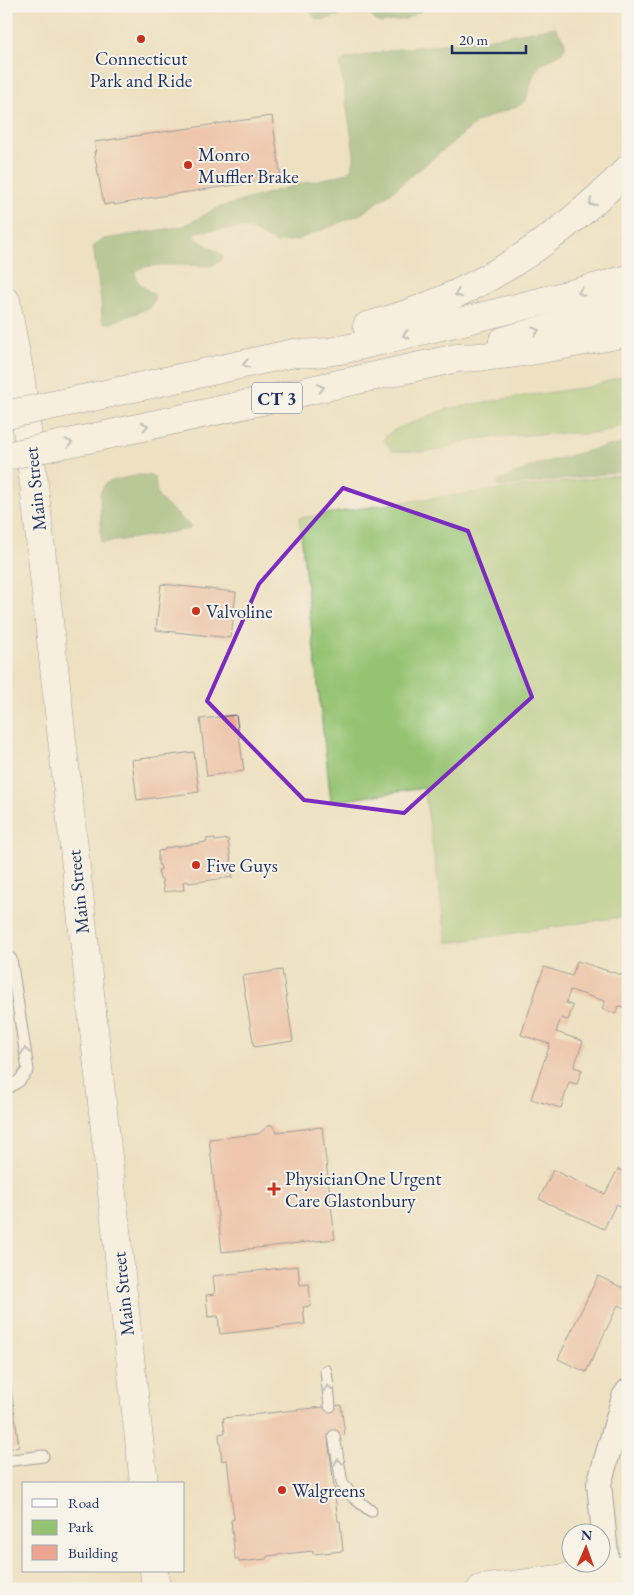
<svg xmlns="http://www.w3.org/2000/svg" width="634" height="1595" font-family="'EB Garamond',serif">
<rect width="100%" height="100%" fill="#f7f3e8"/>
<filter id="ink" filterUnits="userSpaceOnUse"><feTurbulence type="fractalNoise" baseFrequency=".02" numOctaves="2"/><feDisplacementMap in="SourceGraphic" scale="10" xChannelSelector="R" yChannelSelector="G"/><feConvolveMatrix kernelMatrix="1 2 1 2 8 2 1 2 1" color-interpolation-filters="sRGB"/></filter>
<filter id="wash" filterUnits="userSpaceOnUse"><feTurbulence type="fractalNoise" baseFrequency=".0096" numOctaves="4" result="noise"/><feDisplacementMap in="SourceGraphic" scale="20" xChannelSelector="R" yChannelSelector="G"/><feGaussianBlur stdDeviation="1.12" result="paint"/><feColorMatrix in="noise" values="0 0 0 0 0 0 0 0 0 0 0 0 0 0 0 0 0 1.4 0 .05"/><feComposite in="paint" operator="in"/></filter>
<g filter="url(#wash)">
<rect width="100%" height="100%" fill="#eee1c2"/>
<g fill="#95c371" stroke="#587968">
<polygon points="626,375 628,375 628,424 599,433 582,434 564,433 492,437 464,442 440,450 421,452 392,451 384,440 386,436 394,430 446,409 509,398 589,387"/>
<polygon points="628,474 628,916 447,943 424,788 331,802 299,518 416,500"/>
</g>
<g fill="#78a963" stroke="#4a6c60">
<polygon points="306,6 437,6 426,8 406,19 381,23 376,21 364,9 322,20 316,19"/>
<path d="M555,27L565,42V47L561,53L539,66L534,74L526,100L520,105L479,121L389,194L361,214L297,240L277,243L247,228L200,231L195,234L194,237L222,255V260L214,265L208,266C192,266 145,261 135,272C137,284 144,288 154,294V301L149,308L111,323H105L102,319L101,301L93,248L95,244L104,239L184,226L217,208L296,185L344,174C353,169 354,164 354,154L340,64L344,59L399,49L492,38Z"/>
<polygon points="628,444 628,471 500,487 498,486 497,484 499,481 535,465 606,446"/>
<polygon points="139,475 151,475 155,478 157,493 159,498 190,526 190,529 104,543 101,542 100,493 105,484 110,481"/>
</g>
<g id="blocks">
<g fill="#eda592">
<polygon points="272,116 281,178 142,199 142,200 114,205 114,203 104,205 94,152 96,152 94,142"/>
<polygon points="161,584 236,592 231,638 156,630"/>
<polygon points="236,715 244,771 207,776 200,719"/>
<polygon points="194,752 199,792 137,800 132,760"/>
<polygon points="214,838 215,841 228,839 233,877 189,883 188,881 183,882 184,890 164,892 162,879 160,879 158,870 161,870 160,865 158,865 158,851 165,850 165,848 207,842 206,839"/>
<polygon points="577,961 628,977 628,1009 619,1006 616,1014 602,1009 605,1001 570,990 566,1003 573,1006 568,1020 561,1018 556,1032 583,1041 574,1067 582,1070 577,1084 569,1082 561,1108 531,1099 550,1044 521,1035 544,967 572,976"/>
<polygon points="282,970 293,1041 254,1047 242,976"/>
<polygon points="271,1124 277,1132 322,1127 335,1239 222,1252 209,1139 258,1134"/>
<polygon points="618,1169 628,1174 628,1209 616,1204 604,1229 539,1199 553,1170 605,1194"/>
<polygon points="298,1266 300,1285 309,1284 311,1306 303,1307 305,1324 220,1334 218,1316 208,1317 206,1295 215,1294 213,1276"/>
<polygon points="598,1276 623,1288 628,1278 628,1310 618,1305 586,1372 558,1359"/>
<polygon points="9,1372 19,1447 6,1449 6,1373"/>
<polygon points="341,1405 345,1435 328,1437 338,1521 340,1521 343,1551 313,1554 313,1551 267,1556 267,1559 239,1562 238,1559 235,1559 231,1520 234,1519 227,1460 222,1461 219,1434 225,1433 223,1418"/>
</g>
</g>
</g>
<g filter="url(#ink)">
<use href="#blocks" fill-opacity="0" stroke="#3b4a6d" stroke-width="1"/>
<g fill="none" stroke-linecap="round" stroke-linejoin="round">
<defs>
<g id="service">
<polyline points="6,956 11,959 28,1070 19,1081 6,1089"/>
<polyline points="326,1371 330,1406"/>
<polyline points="334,1436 342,1483 353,1497 371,1511"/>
<polyline points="6,1461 43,1456"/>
</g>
<polyline id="minor" points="608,1573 599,1484 624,1397 628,1391"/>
<g id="secondary">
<polyline points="6,301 20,375 34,485 144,1484"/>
<polyline points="154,1571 156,1589"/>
<polyline points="481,1589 628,1570"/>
</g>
<g id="motorway">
<path d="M367,326C470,299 553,245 628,169"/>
<polyline points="503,341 628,306"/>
<path d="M92,397L294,353C329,356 365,344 399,336C475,319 552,299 628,279"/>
<path d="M97,437L457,358C515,357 571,343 628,333"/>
</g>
</defs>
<use href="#service" stroke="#3b4a6d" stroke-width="13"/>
<use href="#minor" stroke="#3b4a6d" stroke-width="26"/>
<use href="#secondary" stroke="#3b4a6d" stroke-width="29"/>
<use href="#motorway" stroke="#3b4a6d" stroke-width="29"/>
<use href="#service" stroke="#fff" stroke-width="11"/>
<use href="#minor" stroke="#fff" stroke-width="24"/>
<use href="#secondary" stroke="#fff" stroke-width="28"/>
<use href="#motorway" stroke="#fff" stroke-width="28"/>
<defs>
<g id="motorway-bridge">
<polyline points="6,415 92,397"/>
<polyline points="6,456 97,437"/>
</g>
</defs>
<use href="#motorway-bridge" stroke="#3b4a6d" stroke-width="29" stroke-linecap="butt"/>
<use href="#motorway-bridge" stroke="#fff" stroke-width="28"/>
</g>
<defs><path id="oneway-chevron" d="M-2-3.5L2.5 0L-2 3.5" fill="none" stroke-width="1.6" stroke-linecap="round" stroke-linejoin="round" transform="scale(1.25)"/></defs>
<g stroke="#8d97ae">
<use href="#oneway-chevron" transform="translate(592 203) rotate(139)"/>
<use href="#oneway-chevron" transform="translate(581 292) rotate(165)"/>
<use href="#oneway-chevron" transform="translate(458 294) rotate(156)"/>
<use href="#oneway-chevron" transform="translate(536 331) rotate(-15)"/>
<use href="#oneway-chevron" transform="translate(406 335) rotate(167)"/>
<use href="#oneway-chevron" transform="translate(246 364) rotate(168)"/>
<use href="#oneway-chevron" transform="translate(321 388) rotate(-12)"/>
<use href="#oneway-chevron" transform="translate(145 426) rotate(-12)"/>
<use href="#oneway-chevron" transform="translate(69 443) rotate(-12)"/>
<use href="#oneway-chevron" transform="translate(25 1051) rotate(-98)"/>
<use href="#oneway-chevron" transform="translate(328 1388) rotate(-96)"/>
<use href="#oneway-chevron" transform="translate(338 1462) rotate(-100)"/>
</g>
</g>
<path d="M0 0H634V1595H0ZM343,488L468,531L532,697L404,813L304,800L207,701L259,584Z" fill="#eee1c2" fill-opacity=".55" fill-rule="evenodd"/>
<path fill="none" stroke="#7b2cbf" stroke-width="4" stroke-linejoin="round" d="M343,488L468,531L532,697L404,813L304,800L207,701L259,584Z"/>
<g fill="#c8321e" stroke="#f7f3e8" stroke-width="2">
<circle cx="141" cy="39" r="5"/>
<circle cx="188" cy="165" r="5"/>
<circle cx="196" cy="611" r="5"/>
<circle cx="196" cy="865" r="5"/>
<path d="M271.5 1181.5h5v5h5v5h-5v5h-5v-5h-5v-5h5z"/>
<circle cx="282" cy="1490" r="5"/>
</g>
<g text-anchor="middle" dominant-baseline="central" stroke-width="4" stroke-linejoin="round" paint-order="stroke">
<rect fill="#f7f3e8" stroke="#5d6a87" stroke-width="1" x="252" y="382.5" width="50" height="31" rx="4"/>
<g font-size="18" font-weight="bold" fill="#1b2f5e">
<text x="277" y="398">CT 3</text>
</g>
<g font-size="19" fill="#1b2f5e" stroke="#f7f3e8" text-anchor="start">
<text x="141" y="58" text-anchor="middle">Connecticut<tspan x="141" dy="22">Park and Ride</tspan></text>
<text x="198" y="154">Monro<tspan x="198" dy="22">Muffler Brake</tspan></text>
<text x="206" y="611">Valvoline</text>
<text x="206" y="865">Five Guys</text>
<text x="285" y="1178">PhysicianOne Urgent<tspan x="285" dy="22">Care Glastonbury</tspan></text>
<text x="292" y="1490">Walgreens</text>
</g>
<g font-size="19" fill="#1b2f5e" stroke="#f7f3e8">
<text transform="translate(35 489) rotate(-96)">Main Street</text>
<text transform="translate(78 892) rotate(-96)">Main Street</text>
<text transform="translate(123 1294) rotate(-96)">Main Street</text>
</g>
</g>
<rect width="634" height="1595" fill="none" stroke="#f7f3e8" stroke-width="25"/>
<rect x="22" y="1482" width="162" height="90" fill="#f7f3e8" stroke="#9fa5b1"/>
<rect x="32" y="1499" width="25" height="8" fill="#ffffff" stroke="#9fa5b1"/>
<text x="68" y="1508" font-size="15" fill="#1b2f5e">Road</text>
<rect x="32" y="1520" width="25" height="15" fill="#95c371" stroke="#9fa5b1"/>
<text x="68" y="1532" font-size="15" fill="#1b2f5e">Park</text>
<rect x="32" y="1545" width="25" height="15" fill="#eda592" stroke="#9fa5b1"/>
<text x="68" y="1558" font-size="15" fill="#1b2f5e">Building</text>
<g transform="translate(586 1548) rotate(2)"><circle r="24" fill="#f7f3e8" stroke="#9fa5b1"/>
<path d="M0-4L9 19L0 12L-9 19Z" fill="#c8321e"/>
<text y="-8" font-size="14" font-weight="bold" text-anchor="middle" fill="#1b2f5e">N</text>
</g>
<path d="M452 45v8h74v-8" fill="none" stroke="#1b2f5e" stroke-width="2.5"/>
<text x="459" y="45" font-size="15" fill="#1b2f5e" stroke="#f7f3e8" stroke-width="4" paint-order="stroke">20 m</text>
</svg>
